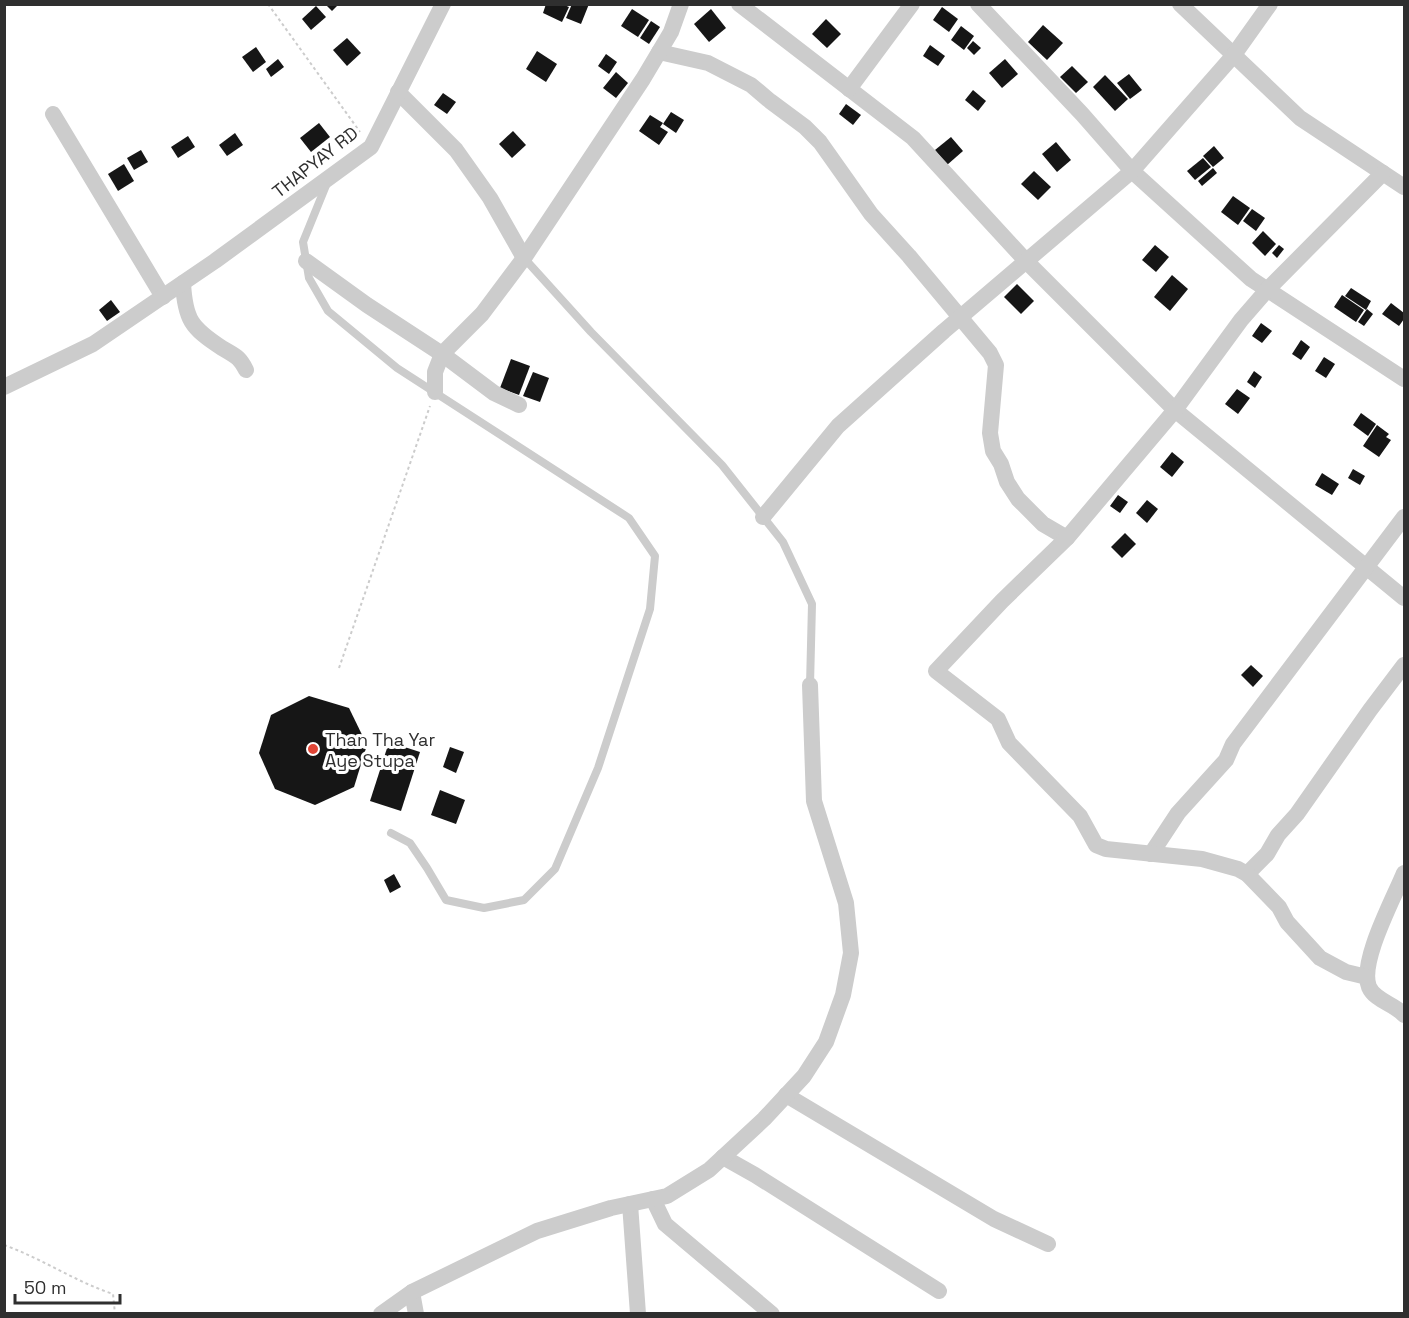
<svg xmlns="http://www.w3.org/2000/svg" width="1409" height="1318" font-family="'Space Grotesk',sans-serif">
<rect width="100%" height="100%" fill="#fff"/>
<g fill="#161616">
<polygon points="325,4 339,4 332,11"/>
<polygon points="546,4 562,4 569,7 562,22 543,13"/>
<polygon points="572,4 589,4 581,24 566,18"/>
<polygon points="316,6 326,17 311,30 302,19"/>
<polygon points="942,7 958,19 949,32 933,20"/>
<polygon points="632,9 649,20 638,37 621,26"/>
<polygon points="711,9 726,28 709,42 694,24"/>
<polygon points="826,19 841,34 827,48 812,34"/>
<polygon points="651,21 660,27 649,44 640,38"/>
<polygon points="1043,25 1063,43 1047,60 1028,42"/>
<polygon points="961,26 974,36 964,50 951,40"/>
<polygon points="347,38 361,53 347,66 333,50"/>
<polygon points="973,41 981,48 974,55 967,48"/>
<polygon points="930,45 945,56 938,66 923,56"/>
<polygon points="256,47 266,62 253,72 242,57"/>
<polygon points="537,51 557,64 546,82 526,69"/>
<polygon points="606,54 617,62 609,74 598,66"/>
<polygon points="278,59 284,67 271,77 266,69"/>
<polygon points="1005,59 1018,74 1002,88 989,73"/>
<polygon points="1072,66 1088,82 1076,93 1060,77"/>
<polygon points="616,72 628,83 616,98 603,88"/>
<polygon points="1129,74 1142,90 1130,99 1117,83"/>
<polygon points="1105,75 1128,99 1115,111 1093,87"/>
<polygon points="973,90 986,101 978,111 965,100"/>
<polygon points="443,93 456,102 447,114 434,105"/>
<polygon points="846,104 861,115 853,125 839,114"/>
<polygon points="671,112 684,120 676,133 663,124"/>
<polygon points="650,115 663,123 660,127 668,132 659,145 639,131"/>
<polygon points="319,123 330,137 311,152 300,138"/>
<polygon points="513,131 526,145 512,158 499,144"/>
<polygon points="235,133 243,145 227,156 219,145"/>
<polygon points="188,136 195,147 178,158 171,147"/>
<polygon points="951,137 963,151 947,165 935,150"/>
<polygon points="1056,142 1071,160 1057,172 1042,154"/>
<polygon points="1214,146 1224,158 1213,167 1203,156"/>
<polygon points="141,150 148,162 134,170 127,158"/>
<polygon points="1203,158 1211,167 1195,180 1187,171"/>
<polygon points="124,164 134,181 118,191 108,174"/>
<polygon points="1213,168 1217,173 1202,186 1198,181"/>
<polygon points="1034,171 1051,187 1038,200 1021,184"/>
<polygon points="1233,196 1250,208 1238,225 1221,212"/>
<polygon points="1252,209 1265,218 1256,231 1243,221"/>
<polygon points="1263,231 1276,244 1265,256 1252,243"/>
<polygon points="1155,245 1169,257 1156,272 1142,260"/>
<polygon points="1279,245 1284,249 1277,258 1272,253"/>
<polygon points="1172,275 1188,289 1170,311 1154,297"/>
<polygon points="1017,284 1034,301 1021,314 1004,297"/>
<polygon points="1351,288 1371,301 1366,310 1345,296"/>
<polygon points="1342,295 1364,310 1356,322 1334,307"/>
<polygon points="111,300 120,312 107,321 99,310"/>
<polygon points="1391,303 1404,313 1404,319 1399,326 1382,314"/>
<polygon points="1367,309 1373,314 1364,326 1358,322"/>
<polygon points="1261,323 1272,331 1262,343 1252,336"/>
<polygon points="1301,340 1310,347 1301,360 1292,354"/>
<polygon points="1324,357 1335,364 1326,378 1315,371"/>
<polygon points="511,359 530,366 519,395 500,388"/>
<polygon points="1254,371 1262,377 1255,388 1247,382"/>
<polygon points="533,372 549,378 540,402 523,396"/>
<polygon points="1237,389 1250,398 1238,414 1225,404"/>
<polygon points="1361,413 1376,424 1368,436 1353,425"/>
<polygon points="1377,425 1389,434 1386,437 1391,440 1379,457 1363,446"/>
<polygon points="1172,452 1184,462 1172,477 1160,467"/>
<polygon points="1353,469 1365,476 1360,485 1348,478"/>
<polygon points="1322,473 1339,484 1332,495 1315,485"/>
<polygon points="1118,495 1128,502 1120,513 1110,506"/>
<polygon points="1147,500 1158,509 1147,523 1136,513"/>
<polygon points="1125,533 1136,544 1122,558 1111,547"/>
<polygon points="1251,665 1263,676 1253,687 1241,675"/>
<polygon points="309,696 349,708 367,745 354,787 315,805 275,789 259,753 271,715"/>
<polygon points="389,742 420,752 401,811 370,801"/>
<polygon points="450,747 464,752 456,773 443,767"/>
<polygon points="440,790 465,800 456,824 431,815"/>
<polygon points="394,874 401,887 390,893 384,880"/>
</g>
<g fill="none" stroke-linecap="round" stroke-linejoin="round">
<g stroke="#ccc" stroke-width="2" stroke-dasharray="3 3" stroke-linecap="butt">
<polyline points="268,4 360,132"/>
<polyline points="339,668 430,406"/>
<path d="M4,1245C43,1259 74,1281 113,1294L115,1314"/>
</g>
<g stroke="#ccc" stroke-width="8">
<polyline points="327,183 303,242 309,278 328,311 397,368 629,518 655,556 650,609 598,768 555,869 524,900 484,908 446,900 427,868 410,843 391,833"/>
<polyline points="524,258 591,332 722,465 783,542 812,604 810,685"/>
</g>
<g stroke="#ccc" stroke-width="16">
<polyline points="739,4 913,138 1027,262 1175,410 1404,598"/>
<polyline points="978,4 1082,114 1132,171 1251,279 1404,379"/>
<polyline points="1180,4 1300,118 1404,187"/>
<polyline points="659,52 708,63 751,85 770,101 805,127 820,142 871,214 909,256 990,353 996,365 990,433 993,451 1001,464 1007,482 1018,499 1043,524 1067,538"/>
<polyline points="849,89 912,4"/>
<polyline points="398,92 456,150 490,198 524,258"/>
<polyline points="53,114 163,297"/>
<polyline points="306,261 367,305 442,354 494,393 519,405"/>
<path d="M183,283C185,319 191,328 222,348C235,356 239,356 246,370"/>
<polyline points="4,387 93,344 215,261 371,147 443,4"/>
<polyline points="435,392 435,372 442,354 482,314 524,258 643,79 671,32 681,4"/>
<polyline points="763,517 838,426 944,331 1132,171 1233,56 1270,4"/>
<polyline points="1151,854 1178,813 1226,760 1233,744 1404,517"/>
<path d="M1404,873C1394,898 1359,962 1369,987C1375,1001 1395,1004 1404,1015"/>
<polyline points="1247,874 1267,854 1278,835 1297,814 1370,710 1404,665"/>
<polyline points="1367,977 1346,972 1320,958 1287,922 1279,907 1247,874 1238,869 1202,859 1106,849 1096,845 1080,816 1009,743 998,719 936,671 1002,601 1067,538 1175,410 1241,320 1267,290 1383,173"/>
<polyline points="786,1095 994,1219 1048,1244"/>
<polyline points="723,1157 755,1175 939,1291"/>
<polyline points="653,1199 665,1224 772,1314"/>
<polyline points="630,1204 638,1314"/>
<polyline points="412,1292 416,1314"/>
<polyline points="381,1314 412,1292 537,1231 611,1208 667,1196 709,1170 764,1119 804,1076 826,1042 843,995 851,953 846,903 814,801 810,685"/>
</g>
</g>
<circle fill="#e04536" stroke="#fff" stroke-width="2" cx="313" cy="749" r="6"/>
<g text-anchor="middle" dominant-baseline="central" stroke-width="6" stroke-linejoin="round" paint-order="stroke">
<g font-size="18" fill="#2f2f2f" stroke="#fff">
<text transform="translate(315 162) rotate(-38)">THAPYAY RD</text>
</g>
<g font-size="18" fill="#2f2f2f" stroke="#fff" text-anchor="start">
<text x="325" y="739">Than Tha Yar<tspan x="325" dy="21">Aye Stupa</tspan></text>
</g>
</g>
<rect width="1409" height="1318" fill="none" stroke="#2f2f2f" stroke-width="12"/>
<path d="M15 1294v9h105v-9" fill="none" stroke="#2f2f2f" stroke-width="3"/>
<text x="24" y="1294" font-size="18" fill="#2f2f2f" stroke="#ffffff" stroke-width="4.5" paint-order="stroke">50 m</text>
</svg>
